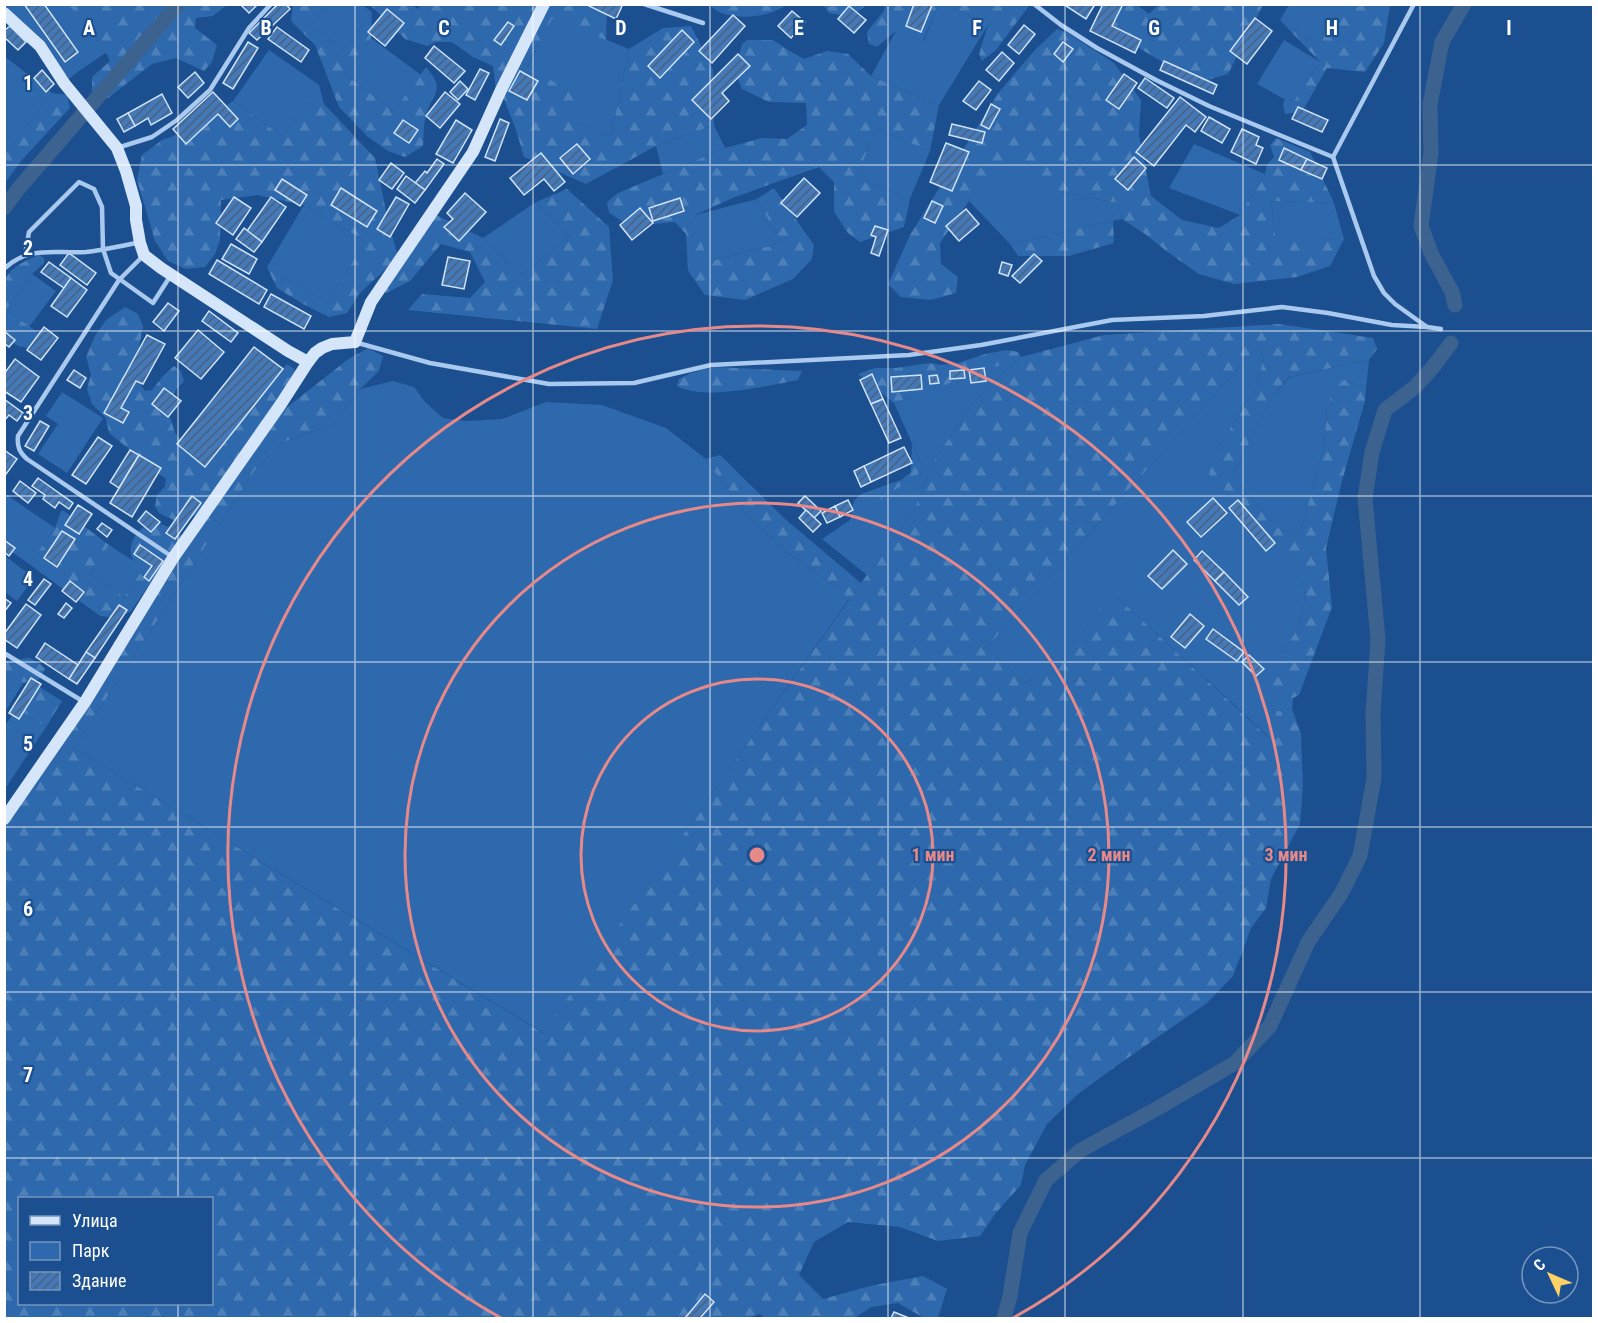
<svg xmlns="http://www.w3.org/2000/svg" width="1598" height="1323" font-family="'Roboto Condensed',sans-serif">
<defs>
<pattern id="forest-firs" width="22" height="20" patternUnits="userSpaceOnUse" patternTransform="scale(1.5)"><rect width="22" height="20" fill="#2e69ad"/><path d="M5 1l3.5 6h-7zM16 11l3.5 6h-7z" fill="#4d80b9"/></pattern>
<pattern id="building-hatch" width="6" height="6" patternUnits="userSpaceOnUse" patternTransform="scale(1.5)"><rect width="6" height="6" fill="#4478b7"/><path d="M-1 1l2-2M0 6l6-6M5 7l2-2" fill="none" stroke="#486282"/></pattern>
</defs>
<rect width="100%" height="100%" fill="#1b4f8f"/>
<g fill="#2e69ad">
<polygon points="4,5 101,5 107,52 76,73 68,80 5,21"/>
<polygon points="326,5 362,5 372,12 343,50 311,25"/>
<polygon points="938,5 947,5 988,25 939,105 871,76 896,31 924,41"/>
<polygon points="1289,5 1342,5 1317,44 1280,20"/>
<polygon points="552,18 629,49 611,136 572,122 527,68"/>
<polygon points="371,38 421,75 394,111 344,74"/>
<polygon points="1284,40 1320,62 1293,104 1257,84"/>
<polygon points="269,50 319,85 282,136 233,101"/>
<polygon points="4,56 52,93 5,154 4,154"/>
<polygon points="714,125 725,148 663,174 656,146"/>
<polygon points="876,129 930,151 910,199 856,179"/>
<polygon points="1194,144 1265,174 1240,215 1169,188"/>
<polygon points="1007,156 1062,193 1118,203 1122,219 1010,244 969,201"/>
<polygon points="757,199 781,243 706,262 695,215"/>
<polygon points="1271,201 1334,203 1344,239 1276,242"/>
<polygon points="536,202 569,236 521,275 483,238"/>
<polygon points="304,205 365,241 328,303 267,267"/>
<polygon points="32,274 56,291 29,327 6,310"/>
<polygon points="1258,346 1264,357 1255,390 1212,457 1294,570 1306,591 1301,622 1280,658 1278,696 1293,698 1292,709 1277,711 1269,737 1116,596 1025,684 987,647"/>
<polygon points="1021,357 976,399 934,460 914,510 867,575 822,539 924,470 894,403"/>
<polygon points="1369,360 1366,389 1345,380 1327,407 1324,446 1300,534 1281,530 1241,487 1234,474 1272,396 1290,377"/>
<polygon points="393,381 414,387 426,403 443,418 466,421 502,419 546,402 602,405 666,428 706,459 740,508 789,554 836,587 849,599 544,1033 74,748 255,470 281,443 304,434 332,426 360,389"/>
<polygon points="62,392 103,418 67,473 38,454 58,424 46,416"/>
<polygon points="4,493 55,528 29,564 5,547"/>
<polygon points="109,545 144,568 124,597 90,574"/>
<polygon points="5,556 34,578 17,601 5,592"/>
<polygon points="5,671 23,683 5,712"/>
<polygon points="17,708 46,727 5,789 5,726"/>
</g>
<g fill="url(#forest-firs)" fill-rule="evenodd">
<polygon points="421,4 539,5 496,90 493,66 473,57 452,42 436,42 427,46 405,39 370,5 412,5 418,9"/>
<polygon points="591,4 607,6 606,40 552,19 527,67 581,97 573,122 611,136 629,49 663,28 691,26 713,70 714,125 656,146 586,184 524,157 516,130 502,94 549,5"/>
<polygon points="65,5 227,4 227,5 213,16 196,18 195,28 217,45 212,62 204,71 176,58 152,64 108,98 92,91 92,77 110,61 96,31 68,5"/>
<path d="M293,5H326L311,25L343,50L372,12L371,38L344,74L394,111L426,67C447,91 432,92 426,116C423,125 424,136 423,146L405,157L388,151L367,136L339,107L315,45L291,21Z"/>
<path d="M709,5H787C769,17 742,20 721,13C717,11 712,7 709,5Z"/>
<polygon points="823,5 866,5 852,17 829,13"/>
<polygon points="885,5 938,5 923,41 896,31 877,47 869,44 867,32 884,11"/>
<polygon points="1027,5 1028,7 996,50 982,61 979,54 988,25 947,5"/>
<polygon points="1104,5 1137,5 1149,14 1158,5 1263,5 1228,74 1198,83 1110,31"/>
<polygon points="1342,5 1390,5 1384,43 1365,72 1327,68 1302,112 1285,114 1283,105 1285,99 1293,103 1320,62 1280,20 1317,44"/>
<polygon points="1057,29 1066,32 1114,63 1141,100 1139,135 1151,196 1182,220 1219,228 1240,215 1265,174 1267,165 1274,157 1270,145 1276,138 1310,152 1334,203 1271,201 1276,241 1344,239 1330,266 1297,277 1234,284 1199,274 1169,253 1145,234 1122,219 1118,203 1062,193 1007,157 969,201 940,243 941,264 958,277 956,293 931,300 901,297 888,284 910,235 999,92 1034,51"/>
<polygon points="747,40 773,40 788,50 804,59 827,51 848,54 871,76 939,105 930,151 876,129 856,179 910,199 904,227 860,242 848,233 834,212 834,182 819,167 735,197 695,215 707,262 781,243 757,199 774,188 814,245 812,259 793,279 745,300 705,295 688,271 686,234 675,222 630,226 609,213 607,202 618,193 725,148 762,138 787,139 807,125 806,103 769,102 742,89 735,71 742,44"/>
<polygon points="319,85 324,104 375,158 389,225 397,253 389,266 360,293 347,313 329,317 303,304 277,288 267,267 328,303 365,241 304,205 257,195 221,200 220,240 215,254 205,267 186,269 168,261 155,241 137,180 142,155 162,140 190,130 233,101 282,136"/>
<polygon points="52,93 67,95 70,108 21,161 5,183 5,154"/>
<polygon points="567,189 609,227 613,280 597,329 408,310 422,294 470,298 485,282 470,252 441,244 410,281 386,293 381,285 436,215 483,238 521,275 569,236 536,202"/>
<polygon points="1113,221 1114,243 1069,256 1018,256 1010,244"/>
<path d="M39,255L44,258V263L32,274L6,310L43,336L32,349L18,346L5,337C5,326 2,287 5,280C10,267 27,260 39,255Z"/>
<polygon points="125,307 138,314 143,326 134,375 145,391 152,390 163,376 174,366 181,371 184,381 176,390 167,407 175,433 200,462 287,364 294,369 296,377 198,514 180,523 159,513 155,506 157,495 165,486 166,479 109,433 106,418 92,404 87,389 91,374 86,357 95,336 106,320"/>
<path d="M1279,324L1373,338L1377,349L1369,360L1289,377L1272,396L1234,474L1241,487L1281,530L1300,534L1324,446L1327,407L1337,382L1345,380L1366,389L1365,401L1342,481L1326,548L1332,607L1299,695L1293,698L1278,697L1273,684L1280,658L1301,622L1306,591L1294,570L1209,476L1212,457L1255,390L1264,357L1258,346L987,647L1025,684L1115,595L1268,737L1277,711L1292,709L1301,734L1303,787L1300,824L1271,879L1266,908L1251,928L1233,976L1207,1003L1119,1064L1078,1094L1047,1124L1025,1165L1021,1185L995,1214L980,1236L938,1241L900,1227L848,1222L814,1242L799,1275L823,1299L870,1286L923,1276L947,1289L938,1318H924L898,1303L871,1307L855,1318H765L760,1314L747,1318H5V807L80,699L172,557L276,416L347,360L368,348L383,356L379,371L360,389L332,426L304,434L281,443L255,470L74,748L543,1033L849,600L836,587L789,554L740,508L706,459L720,455L785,519L861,583L914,510L934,460L976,399L1020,358L894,403L858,374L875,368H896L929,363L941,365L958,363L985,354L1007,350L1018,352L1021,357L1104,335ZM20,1198H212V1304H20Z"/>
<path d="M715,367L802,371L798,380C766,386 705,401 677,386L679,379L691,373Z"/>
<polygon points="912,444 924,470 850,521 854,501 861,494 901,480 911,472"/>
<path d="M61,511H64L109,545L90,574L124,597L143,569C141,567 137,565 135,563C123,548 138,523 156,523C166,524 174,531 183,536L131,611L118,618L100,616L29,564L55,528Z"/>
<polygon points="30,658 40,664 45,669 40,679 23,683 5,671 4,661"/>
<polygon points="33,683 62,701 46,727 17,708"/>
</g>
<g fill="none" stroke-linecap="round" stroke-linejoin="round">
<g stroke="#3c6290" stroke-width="15">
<polyline points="4,208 19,188 178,4"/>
<polyline points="1455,305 1452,292 1431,253 1421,226 1431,153 1430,104 1442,42 1464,4"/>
<polyline points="1004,1318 1010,1296 1020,1233 1046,1180 1081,1150 1158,1108 1235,1063 1270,1026 1308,942 1341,894 1360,856 1374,778 1373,714 1378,640 1365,498 1372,452 1385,410 1415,387 1433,367 1451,343"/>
</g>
</g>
<g fill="url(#building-hatch)" stroke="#cfe3fa" stroke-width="1.5">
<polygon points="24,4 44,4 78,52 65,62"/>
<polygon points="240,4 258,4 249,13"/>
<polygon points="278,4 286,4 290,9 257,40 249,33"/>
<polygon points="590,4 619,4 622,6 616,19 589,6"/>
<polygon points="914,4 932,5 921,32 906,26"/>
<polygon points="1063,4 1092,4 1094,6 1086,19"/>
<polygon points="1103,4 1123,4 1112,26 1141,40 1135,53 1090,31"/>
<polygon points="849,6 866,20 854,33 838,19"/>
<polygon points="387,9 404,23 385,46 368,32"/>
<polygon points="792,11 805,22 791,38 778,26"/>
<polygon points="733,15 745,26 712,63 699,51"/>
<polygon points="1255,18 1272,31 1247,64 1230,51"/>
<polygon points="508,22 514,26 501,45 494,40"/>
<polygon points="1024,25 1035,34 1019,54 1008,45"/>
<polygon points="10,26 26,42 18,50 4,37 4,31"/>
<polygon points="277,27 309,50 301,62 268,39"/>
<polygon points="682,30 694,42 660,78 648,66"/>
<polygon points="248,42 258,48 233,89 223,83"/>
<polygon points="1063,42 1073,49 1063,62 1054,54"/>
<polygon points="434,46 465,71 454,83 425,58"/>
<polygon points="1002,52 1014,63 999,81 986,70"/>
<polygon points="738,54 750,66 722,93 729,101 711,119 692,100"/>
<polygon points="1164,61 1217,85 1213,94 1160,70"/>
<polygon points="480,69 489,73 475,100 466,95"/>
<polygon points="42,70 54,84 46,92 34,78"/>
<polygon points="520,71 538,81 527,100 509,91"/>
<polygon points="195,72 204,83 188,98 178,87"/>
<polygon points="1124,74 1137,83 1119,109 1106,100"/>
<polygon points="1145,78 1174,98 1167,108 1138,88"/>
<polygon points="460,81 468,89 458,100 450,92"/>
<polygon points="979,81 991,90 976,110 963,101"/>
<polygon points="213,92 238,119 230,127 218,114 186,144 173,129"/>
<polygon points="445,92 460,104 440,128 426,116"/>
<polygon points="162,94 172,113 151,125 148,118 135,126 128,113"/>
<polygon points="1180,97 1206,117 1195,132 1186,125 1154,166 1136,152"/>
<polygon points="991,104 1000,109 989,129 981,125"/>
<polygon points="1298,107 1328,120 1322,132 1292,119"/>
<polygon points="128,113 135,126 124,132 117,119"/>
<polygon points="1209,117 1230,129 1222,143 1201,131"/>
<polygon points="500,119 509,123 495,161 485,157"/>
<polygon points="403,120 418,130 409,143 394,133"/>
<polygon points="456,120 472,130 453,163 436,154"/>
<polygon points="952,124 985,132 982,143 949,135"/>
<polygon points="1242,129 1259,137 1256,145 1263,148 1256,164 1231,152"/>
<polygon points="946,143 969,152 952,191 930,182"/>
<polygon points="577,144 590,159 573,174 560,158"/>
<polygon points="1284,148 1307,159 1301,170 1279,160"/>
<polygon points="541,153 565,182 554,191 544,179 524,195 510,178"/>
<polygon points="1134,157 1146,168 1128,190 1115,179"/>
<polygon points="437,159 444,164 425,190 415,183 425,171 427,173"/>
<polygon points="1307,159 1327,168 1322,179 1301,170"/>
<polygon points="391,163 404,173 392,189 379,180"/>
<polygon points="406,176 425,190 415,203 397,189"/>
<polygon points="804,178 820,193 797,217 781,203"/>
<polygon points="282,179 307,195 300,206 275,190"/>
<polygon points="341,188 377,211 367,227 331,205"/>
<polygon points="465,193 486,212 459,241 444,227 453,219 447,213"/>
<polygon points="234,197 251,208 233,235 216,223"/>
<polygon points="271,197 286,207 262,242 247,231"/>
<polygon points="396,197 409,204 390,237 377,229"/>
<polygon points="680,198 684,211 653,221 649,208"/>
<polygon points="932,201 943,206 935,223 924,218"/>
<polygon points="640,208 653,223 632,240 620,225"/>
<polygon points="966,209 979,224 959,241 946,226"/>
<polygon points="875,226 888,230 879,256 871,253 876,237 871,235"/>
<polygon points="244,228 262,242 254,252 236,239"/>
<polygon points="231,244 257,259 249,274 222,259"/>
<polygon points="69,253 96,273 87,285 60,265"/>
<polygon points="1034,254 1042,261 1020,283 1012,276"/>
<polygon points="448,257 470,261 464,289 442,285"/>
<polygon points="217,260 267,290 259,304 209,274"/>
<polygon points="49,262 71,278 64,288 41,272"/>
<polygon points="1002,262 1012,265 1008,276 999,273"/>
<polygon points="71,278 87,290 67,317 51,306"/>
<polygon points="271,294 311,316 304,329 264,307"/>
<polygon points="168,303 179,311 164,331 153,322"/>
<polygon points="209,311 238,333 231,342 202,321"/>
<polygon points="44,327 58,338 41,360 27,350"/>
<polygon points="198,330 224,352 201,379 175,358"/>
<polygon points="4,331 15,340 9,347 4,343"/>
<polygon points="147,335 165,344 143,384 136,381 121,408 129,412 123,423 104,413"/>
<polygon points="254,347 283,369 205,467 177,444"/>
<polygon points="15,359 39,377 21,402 4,391 4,374"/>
<polygon points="984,368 986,381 971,383 969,370"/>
<polygon points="74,370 86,378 80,388 67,380"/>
<polygon points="964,370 965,378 950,379 950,371"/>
<polygon points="872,374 883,399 871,404 860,380"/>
<polygon points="921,375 922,389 892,392 891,377"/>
<polygon points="937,375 939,383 930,384 929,376"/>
<polygon points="164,388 181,401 168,417 152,404"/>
<polygon points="4,399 23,413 17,421 9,415 4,421"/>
<polygon points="883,399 901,438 889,443 871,404"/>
<polygon points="40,421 49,426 34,451 25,446"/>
<polygon points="98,437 112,446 86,484 72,475"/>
<polygon points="904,447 912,463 871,482 864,466"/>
<polygon points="4,450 17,459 4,477"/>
<polygon points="130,450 139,455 119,488 110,482"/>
<polygon points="139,455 161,468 132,517 110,503"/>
<polygon points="864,466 871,482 861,487 854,471"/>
<polygon points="38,478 73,503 69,509 59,502 55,508 43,499 45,495 32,486"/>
<polygon points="20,481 36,493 28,503 13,491"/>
<polygon points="192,496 201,503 175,539 166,533"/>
<polygon points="805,496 821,511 814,518 798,503"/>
<polygon points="1213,498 1227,513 1201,537 1187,522"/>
<polygon points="848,500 853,510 840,517 835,506"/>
<polygon points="1238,500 1275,543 1266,551 1229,508"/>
<polygon points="78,505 92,514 79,534 65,525"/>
<polygon points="835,506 840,517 827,523 822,513"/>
<polygon points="806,510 821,524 813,532 799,518"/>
<polygon points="146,511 160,522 151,532 138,521"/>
<polygon points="102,523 112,530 107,537 97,529"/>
<polygon points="62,531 75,539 57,567 44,558"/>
<polygon points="4,540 15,548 9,556 4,552"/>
<polygon points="140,545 163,561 149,581 144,577 152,566 134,554"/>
<polygon points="1173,550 1187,564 1162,589 1148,576"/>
<polygon points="1202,551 1224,572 1215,581 1194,560"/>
<polygon points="1224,572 1248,597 1239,605 1215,581"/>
<polygon points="44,579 51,584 35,605 28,600"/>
<polygon points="70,581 84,592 76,602 62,591"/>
<polygon points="4,598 11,603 4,612"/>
<polygon points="66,603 72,608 64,618 58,614"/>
<polygon points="26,604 41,615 17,648 4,639 4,634"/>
<polygon points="119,605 127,610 95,658 86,652"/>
<polygon points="1190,614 1204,626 1185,648 1171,637"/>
<polygon points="1213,629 1244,652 1237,661 1206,639"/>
<polygon points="45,643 78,665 69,679 36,657"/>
<polygon points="86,652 95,658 77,684 69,679"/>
<polygon points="1249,655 1264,669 1256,676 1242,662"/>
<polygon points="31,678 41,684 19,719 9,713"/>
<polygon points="705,1294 714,1302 700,1318 685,1318"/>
<polygon points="894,1312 909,1318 891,1318"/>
</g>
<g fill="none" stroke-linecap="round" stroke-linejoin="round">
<g stroke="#a9c9ee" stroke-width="4.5">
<polyline points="644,4 703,23"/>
<polyline points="1034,4 1061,25 1097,48 1156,80 1209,106 1333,157 1414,4"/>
<polyline points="117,148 152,137 177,120 210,90 249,28 271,4"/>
<polyline points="25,255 29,232 79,182 94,189 102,207 103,249 111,273 153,303 171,275"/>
<path d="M143,256L119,280L18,436C17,446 19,452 27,459L171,556"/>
<path d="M4,269C29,245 55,254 86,252C103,250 120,246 137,243"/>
<polyline points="1427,327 1441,329"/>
<polyline points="358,343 430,363 549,384 634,383 711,365 909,355 981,345 1112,320 1204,316 1282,307 1328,313 1392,325 1427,327 1395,304 1384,293 1374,276 1333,157"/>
<polyline points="4,653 84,702"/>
</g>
<g stroke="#d6e6fa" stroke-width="12">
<polyline points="4,13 40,46 64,83 117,148 126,171 136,206 136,220 140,243 144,255 161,268 288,351 308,362"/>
<polyline points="4,819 85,702 173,558 281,404 308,362 315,353 322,348 332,344 355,342 371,302 473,152 501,90 544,4"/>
</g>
</g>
<path fill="none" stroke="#fff" stroke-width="1.5" stroke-opacity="0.55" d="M178,4V1198M355,4V1318M533,4V1318M710,4V1318M888,4V1318M1065,4V1318M1243,4V1318M1420,4V1318M4,165H1594M4,331H1594M4,496H1594M4,662H1594M4,827H1594M4,992H1594M4,1158H1594M178,1304V1318"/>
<g fill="none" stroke="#e88989" stroke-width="3">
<circle cx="757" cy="855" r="176"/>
<circle cx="757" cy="855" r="352"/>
<path d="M501 1318A529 529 0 1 1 1013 1318"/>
</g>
<g font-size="20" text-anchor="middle" font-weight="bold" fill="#fff" stroke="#1b4f8f" stroke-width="4.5" stroke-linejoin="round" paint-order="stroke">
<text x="89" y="35">A</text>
<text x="266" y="35">B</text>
<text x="444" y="35">C</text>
<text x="621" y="35">D</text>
<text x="799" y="35">E</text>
<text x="977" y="35">F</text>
<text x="1154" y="35">G</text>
<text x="1332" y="35">H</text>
<text x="1509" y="35">I</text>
<text x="28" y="90">1</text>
<text x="28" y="255">2</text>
<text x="28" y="420">3</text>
<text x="28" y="586">4</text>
<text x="28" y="751">5</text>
<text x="28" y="916">6</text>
<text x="28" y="1082">7</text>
</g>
<circle cx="757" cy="855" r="9" fill="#e88989" stroke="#1b4f8f" stroke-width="3"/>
<g font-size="18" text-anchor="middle" font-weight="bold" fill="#e88989" stroke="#1b4f8f" stroke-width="4.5" stroke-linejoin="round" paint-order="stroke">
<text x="933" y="861">1 мин</text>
<text x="1109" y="861">2 мин</text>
<text x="1286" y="861">3 мин</text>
</g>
<rect width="1598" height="1323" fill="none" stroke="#ffffff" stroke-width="12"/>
<rect x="18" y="1197" width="195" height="108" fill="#1b4f8f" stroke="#7695bc" stroke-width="1.5"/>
<rect x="30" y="1216" width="30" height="9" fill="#d6e6fa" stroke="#7695bc" stroke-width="1.5"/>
<text x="72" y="1227" font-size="18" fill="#ffffff">Улица</text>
<rect x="30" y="1242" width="30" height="18" fill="#2e69ad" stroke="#7695bc" stroke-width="1.5"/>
<text x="72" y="1257" font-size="18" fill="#ffffff">Парк</text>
<rect x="30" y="1272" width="30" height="18" fill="url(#building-hatch)" stroke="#7695bc" stroke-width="1.5"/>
<text x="72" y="1287" font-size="18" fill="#ffffff">Здание</text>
<g transform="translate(1550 1275) rotate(314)"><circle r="28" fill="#1b4f8f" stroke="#7695bc" stroke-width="1.5"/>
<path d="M0-4.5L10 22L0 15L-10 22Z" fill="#ffd166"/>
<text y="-9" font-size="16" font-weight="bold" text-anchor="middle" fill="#ffffff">С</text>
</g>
</svg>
